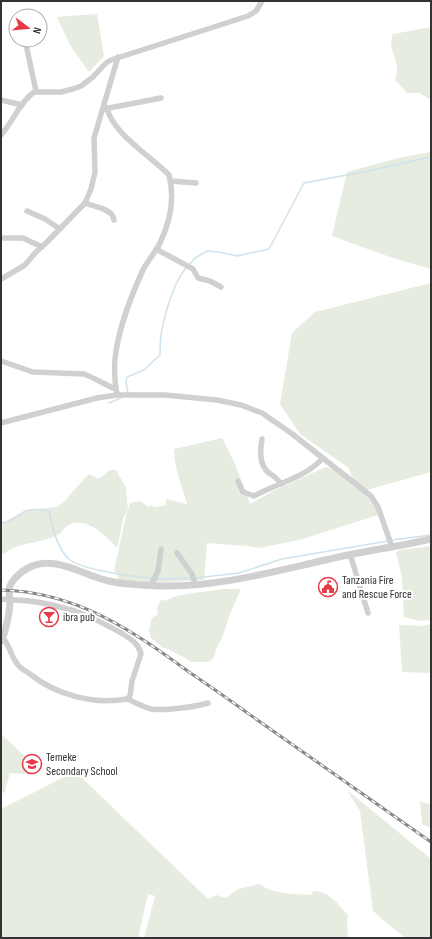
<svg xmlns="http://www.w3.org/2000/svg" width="432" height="939" font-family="'Sofia Sans Condensed',sans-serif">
<rect width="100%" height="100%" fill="#fff"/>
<g fill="#e6ecdf">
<polygon points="97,14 104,56 89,72 70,45 57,17"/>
<path d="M431,27V100L419,93H407L395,80C403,62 386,51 393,34Z"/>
<polygon points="431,152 431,269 390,257 332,236 347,172 398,158"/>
<path d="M431,283V472L363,491L380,508L378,515L299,540L259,548L247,546V544L246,546L207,543L204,580L167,582L120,581L114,570L127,512L124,516L117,548C106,536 85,514 67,526C64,528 62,532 59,534C55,537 49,538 44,540C30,544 15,544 4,554L1,553V524L25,510L57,507L65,501L75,489L89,474L99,479L110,470H116L126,488L128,510L130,503L141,501L148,507L151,505L154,507L166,505V499L187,504C182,486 174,468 174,449L222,438L235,464L250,504L275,490L326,467L344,472L353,480L349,468L300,434L280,404L292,333L315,312Z"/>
<polygon points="431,546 431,620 420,621 404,617 402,577 396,552 401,550"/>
<polygon points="223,589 241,589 230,614 223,635 216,649 215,653 213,659 208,662 192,662 168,649 163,648 151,638 149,630 152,618 157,615 158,611 157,609 160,601 163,599 166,601 173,597 187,594"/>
<polygon points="431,624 431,673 402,672 399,625 423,626"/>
<polygon points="1,734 32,763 33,768 31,773 28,774 10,773 4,794 1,788"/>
<path d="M74,772L80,778H82L208,899L216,895L226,898L238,889L260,884C271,894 296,894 311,895L313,891C328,890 339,905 348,915L347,920L348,938H144L155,896L148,894L138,938H1V809Z"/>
<polygon points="347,790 431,859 431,938 405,938 373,911 360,811"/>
<polygon points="420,801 431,805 431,828 422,824"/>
</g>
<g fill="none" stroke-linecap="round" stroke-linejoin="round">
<g stroke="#cfe2ee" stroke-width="1.5">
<polyline points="189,265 195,258 207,251 219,252 237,256 269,249 304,183 368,171 431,157"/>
<path d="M128,393L126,382L127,377L144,370L160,355C160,347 160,338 162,329C166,311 174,281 187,267"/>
<polyline points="109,403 123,397"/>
<path d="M1,523C11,523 18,515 27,511C33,508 43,510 49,511C51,525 58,550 69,559C81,570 135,577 152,578"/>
<polyline points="392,540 431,535"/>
<polyline points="196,578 239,573 282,559 388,541"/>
<polyline points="156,579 192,578"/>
</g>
<g stroke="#d0d0d0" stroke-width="5.5">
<polyline points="25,40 36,91"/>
<polyline points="1,100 22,105"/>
<path d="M107,108C112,133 152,157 169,175C175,198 170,222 160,243C155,253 147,261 142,272C130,299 118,329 115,359C114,370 115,384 117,395"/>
<polyline points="104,109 161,98"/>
<path d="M1,135C13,122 19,103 34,92H61L73,89L81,86L93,77L106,63L111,60L248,16L256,11L262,1"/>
<polyline points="171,181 196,183"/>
<path d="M85,203C95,207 113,209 114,220"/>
<polyline points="27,211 45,219 60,229"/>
<polyline points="1,238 23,238 42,247"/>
<polyline points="156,249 193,269 198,278 210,281 221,287"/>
<polyline points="1,279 25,265 36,252 46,243 85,203 91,189 95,172 94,138 118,57"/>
<path d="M1,361L33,372L84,374C95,378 105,385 116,389"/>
<polyline points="1,423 97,398 117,395 165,395 217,400 241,405 262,413 291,433 371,496 378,507 392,547"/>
<path d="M262,439C260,451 259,465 269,473C274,476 278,479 281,484"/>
<path d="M238,481L243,492L254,496C277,483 305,478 323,458"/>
<polyline points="177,553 192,574 195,584"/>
<polyline points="350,554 368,613"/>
<polyline points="151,585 158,571 161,549"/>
<polyline points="1,599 10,600"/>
<path d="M3,638C10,646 11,657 18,665C21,669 26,671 30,674C56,695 94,705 127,699L130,696L132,681L141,654C140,650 138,646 135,643C127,634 87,615 75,611C54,605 31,599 10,600"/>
<path d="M127,699C135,702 143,707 151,709C164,711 195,707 208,703"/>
</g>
<path stroke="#d0d0d0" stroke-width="7" d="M1,641C6,632 10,610 10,600C10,597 9,594 9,591C9,582 20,572 28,568C55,554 82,575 109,581C126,585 145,585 163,586C219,587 275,571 330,559C363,551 397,547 431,539"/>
<defs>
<path id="rail" d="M1,590C76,592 130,629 189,672C208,685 227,698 246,712C308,755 369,799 431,842"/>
</defs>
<use href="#rail" stroke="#888" stroke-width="3"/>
<use href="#rail" stroke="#fff" stroke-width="1.5" stroke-dasharray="4.5" stroke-linecap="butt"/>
</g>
<defs>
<symbol id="civic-ring" viewBox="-11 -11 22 22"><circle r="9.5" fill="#fff" stroke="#e63946" stroke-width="1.5"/><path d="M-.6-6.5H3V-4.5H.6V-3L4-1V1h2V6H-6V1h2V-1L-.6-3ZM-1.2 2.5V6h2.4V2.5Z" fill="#e63946"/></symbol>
<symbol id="bar-ring" viewBox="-11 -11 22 22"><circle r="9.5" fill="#fff" stroke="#e63946" stroke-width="1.5"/><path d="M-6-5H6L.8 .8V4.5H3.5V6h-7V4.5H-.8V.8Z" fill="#e63946"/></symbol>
<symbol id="school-ring" viewBox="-11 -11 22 22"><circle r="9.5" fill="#fff" stroke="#e63946" stroke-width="1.5"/><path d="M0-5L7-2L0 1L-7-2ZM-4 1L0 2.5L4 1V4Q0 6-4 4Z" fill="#e63946"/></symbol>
</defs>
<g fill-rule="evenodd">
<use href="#civic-ring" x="317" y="576" width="22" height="22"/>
<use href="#bar-ring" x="38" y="606" width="22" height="22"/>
<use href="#school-ring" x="21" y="753" width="22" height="22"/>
</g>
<g text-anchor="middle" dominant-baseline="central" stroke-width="4" stroke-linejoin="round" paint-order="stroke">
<g font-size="12" fill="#333" stroke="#fff" text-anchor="start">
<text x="342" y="580">Tanzania Fire<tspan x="342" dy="14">and Rescue Force</tspan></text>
<text x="63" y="617">ibra pub</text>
<text x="46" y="757">Temeke<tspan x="46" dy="14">Secondary School</tspan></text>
</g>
</g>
<rect width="432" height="939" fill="none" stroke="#333333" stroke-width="4"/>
<g transform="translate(28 28) rotate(106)"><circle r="19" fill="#ffffff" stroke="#adadad"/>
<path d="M0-3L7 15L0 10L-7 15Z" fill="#e63946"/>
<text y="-6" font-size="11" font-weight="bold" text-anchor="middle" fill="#333333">N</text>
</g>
</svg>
